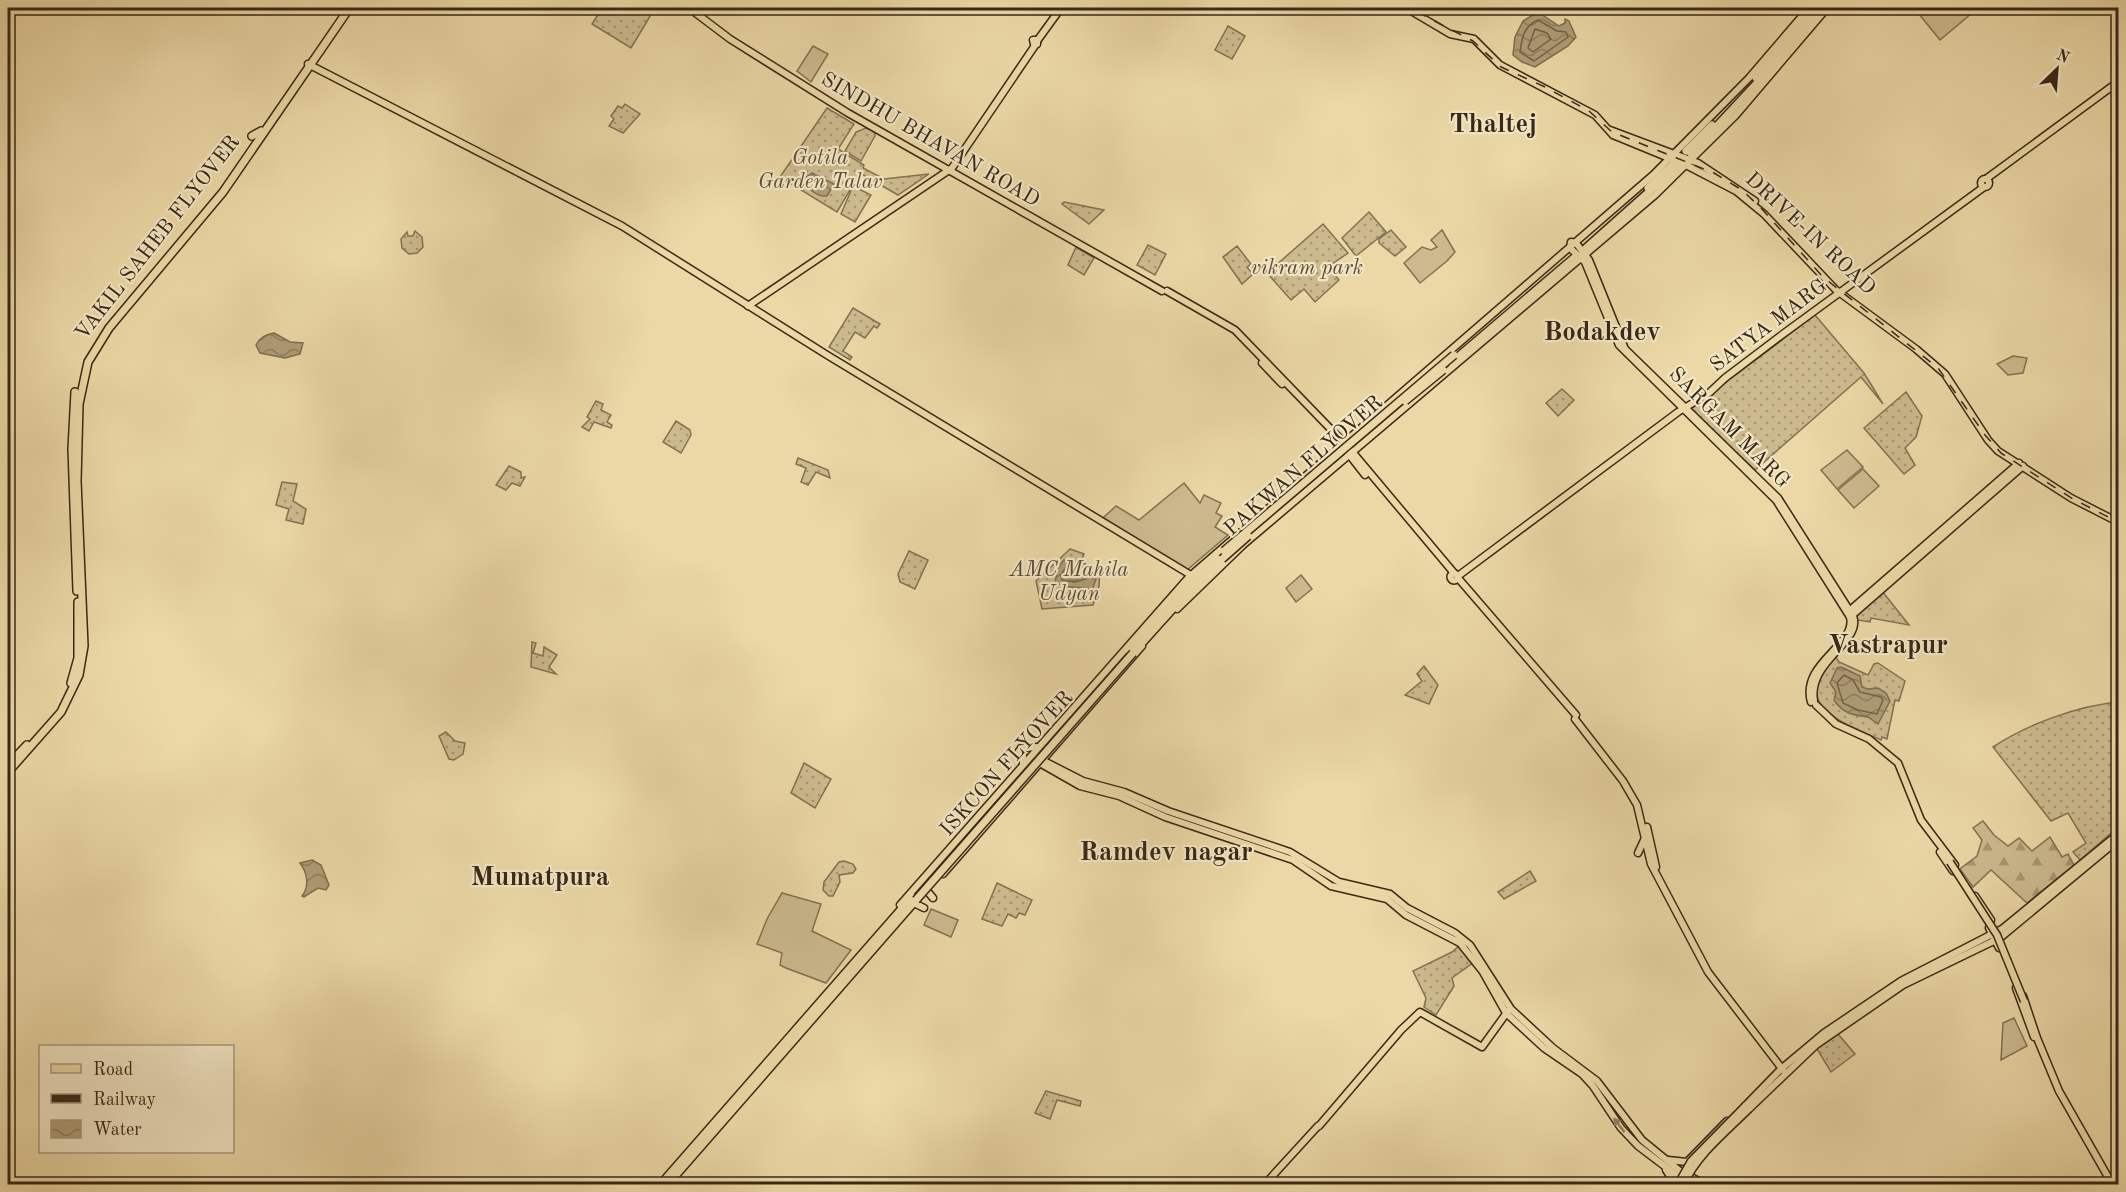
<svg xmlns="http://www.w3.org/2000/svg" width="2126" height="1192" font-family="'Old Standard TT',serif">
<defs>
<pattern id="grass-dots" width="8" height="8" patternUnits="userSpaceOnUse" patternTransform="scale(1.5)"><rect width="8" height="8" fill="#ccba8e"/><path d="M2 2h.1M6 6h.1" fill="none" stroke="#a69773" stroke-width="1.8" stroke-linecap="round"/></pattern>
<pattern id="forest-firs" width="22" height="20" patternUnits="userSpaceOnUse" patternTransform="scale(1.5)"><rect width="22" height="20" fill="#ccba8e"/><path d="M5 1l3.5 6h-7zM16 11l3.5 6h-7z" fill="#a69773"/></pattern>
<pattern id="water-waves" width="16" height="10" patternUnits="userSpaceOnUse" patternTransform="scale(1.5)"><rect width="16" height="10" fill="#ae9c76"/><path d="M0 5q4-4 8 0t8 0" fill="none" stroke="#8e7f60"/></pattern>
</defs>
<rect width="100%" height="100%" fill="#ebd8a6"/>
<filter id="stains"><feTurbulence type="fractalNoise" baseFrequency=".00333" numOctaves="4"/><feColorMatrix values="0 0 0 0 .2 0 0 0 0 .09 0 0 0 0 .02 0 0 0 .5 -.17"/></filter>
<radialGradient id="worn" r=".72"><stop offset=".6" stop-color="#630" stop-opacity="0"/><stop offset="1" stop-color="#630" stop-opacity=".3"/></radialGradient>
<g fill="url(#grass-dots)" stroke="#827153" stroke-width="1.5">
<polygon points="602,8 655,8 631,48 592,24"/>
<polygon points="1228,26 1245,36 1232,59 1215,50"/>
<polygon points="625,104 640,114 623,133 609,126 614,119 611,116 618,106 622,108"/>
<polygon points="827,108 854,124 838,149 864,165 863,168 884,179 929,174 898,195 860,173 837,212 780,177"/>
<polygon points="866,128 874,131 875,136 861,161 845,151 856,132"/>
<polygon points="853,186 871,195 855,222 841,214"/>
<polygon points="1064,202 1104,210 1089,224 1062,204"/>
<polygon points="1369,212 1386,232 1356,256 1342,238"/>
<polygon points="1323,224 1348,253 1328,267 1339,280 1315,302 1304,289 1291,300 1267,273"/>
<polygon points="1391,230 1406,247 1395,256 1379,243 1379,239"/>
<polygon points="415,231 422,237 423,247 417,253 409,254 402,248 401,239 407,232 408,236 413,236"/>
<polygon points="1148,245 1166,254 1155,275 1137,265"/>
<polygon points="1237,246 1251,264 1247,267 1253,274 1242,284 1223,257"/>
<polygon points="1076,247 1094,258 1084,275 1068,265"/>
<polygon points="853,308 880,324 877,328 874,326 865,338 855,332 843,351 852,357 850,360 829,347"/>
<polygon points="1815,315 1864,373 1883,404 1861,377 1755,470 1694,413 1692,408"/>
<polygon points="1562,389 1574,400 1558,416 1546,403"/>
<polygon points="1906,392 1922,416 1916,437 1905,448 1915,465 1904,474 1864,428"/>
<polygon points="596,401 603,404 601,410 611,415 607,422 612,425 611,428 594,422 589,431 582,427 590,419 587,417"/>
<polygon points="676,421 690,430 691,435 681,453 663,442"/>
<polygon points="798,458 828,470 830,478 816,472 808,485 801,482 806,468 796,464"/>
<polygon points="509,466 521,472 521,478 525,477 520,486 512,483 506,490 496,485"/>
<polygon points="282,482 297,484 293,501 306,509 303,524 286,520 289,509 276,505"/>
<polygon points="1070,549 1084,554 1081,562 1100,571 1099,586 1093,605 1042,609 1036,581"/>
<polygon points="909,551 928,560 915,589 900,582 898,574"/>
<polygon points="1882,591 1909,625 1871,618 1870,622 1858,620 1855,614"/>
<polygon points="532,642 536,643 533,653 543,656 544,647 557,655 549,667 556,674 531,667"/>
<path d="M1835,656L1839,662L1868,675L1874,664L1878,663L1905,681L1899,701L1895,700L1887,739L1882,737L1881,740C1840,721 1788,706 1835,656Z"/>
<polygon points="1424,666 1438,685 1429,704 1405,695 1422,681 1417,674"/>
<path d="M2118,702V827L2080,860L2073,852L2086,843L2068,813L2051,821L1993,747C2028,724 2077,706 2118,702Z"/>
<polygon points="446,732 455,741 465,743 463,754 454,760 449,759 439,736"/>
<polygon points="804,763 831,779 815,808 791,793"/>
<polygon points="844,861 853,864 856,869 853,873 839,875 840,882 833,896 829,896 823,890 824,882 839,862"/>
<polygon points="1530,871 1536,881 1504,899 1498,892"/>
<polygon points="997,883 1032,900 1025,915 1019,913 1016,918 1008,914 1002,926 982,919"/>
<polygon points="1460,945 1474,962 1452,978 1454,986 1436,1015 1424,1007 1426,998 1413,971 1452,952"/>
<polygon points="1838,1034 1855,1054 1831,1072 1817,1049"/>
<polygon points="1046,1091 1081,1101 1080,1106 1057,1100 1050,1119 1035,1113"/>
</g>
<polygon fill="url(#forest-firs)" stroke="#827153" stroke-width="1.5" points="1983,821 1994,835 2008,846 2019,838 2032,851 2050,837 2062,857 2068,854 2074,865 2027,903 1991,870 1973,887 1960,869 1977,856 1982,840 1973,828"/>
<g fill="#ccba8e" stroke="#827153" stroke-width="1.5">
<polygon points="1914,8 1978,8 1940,40"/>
<polygon points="813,46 828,54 811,82 797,71"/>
<polygon points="1442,230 1455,252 1447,261 1420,283 1404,263 1422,247 1431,250 1437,247 1431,240"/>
<polygon points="2013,356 2027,358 2023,373 2008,375 1997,364"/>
<polygon points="1847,450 1863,467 1837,489 1821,470"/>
<polygon points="1863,469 1879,486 1854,508 1838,490"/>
<polygon points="1184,483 1200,503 1204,495 1221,503 1216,513 1222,516 1215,527 1228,535 1187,570 1103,518 1116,506 1139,520"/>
<polygon points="1301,575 1312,589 1296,602 1286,588"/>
<polygon points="782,893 821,904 812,931 851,950 826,983 786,968 780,965 782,953 757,944 767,919"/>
<polygon points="931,909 958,920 951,937 924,925"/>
<polygon points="2014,1018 2027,1046 2001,1060 2003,1023"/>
</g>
<g fill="url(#water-waves)" stroke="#7e6e50" stroke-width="1.5">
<polygon points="1538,12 1559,26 1565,23 1565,19 1569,21 1576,37 1568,46 1535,67 1522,62 1513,55 1515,37 1523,21"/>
<path d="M812,173L834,184L827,196C818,197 805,189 805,178Z"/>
<path d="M274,333L290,342L303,343L300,354L285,358L260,353L256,345C260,337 266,334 274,333Z"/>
<path d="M1064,560L1092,572L1096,579L1092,590C1079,585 1067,590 1055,582L1059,566Z"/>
<path d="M1841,667L1860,676L1862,687L1867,689L1878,688L1886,693L1890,701L1878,724L1868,717C1854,715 1843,714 1834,700L1836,692L1830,683L1837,668Z"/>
<path d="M312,860L321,865L329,885L326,890L318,888L304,897L302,896C310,886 307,872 300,863Z"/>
</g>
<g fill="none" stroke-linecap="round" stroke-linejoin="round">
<g stroke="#726247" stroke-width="1.5">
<path d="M1538,20L1557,31L1566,32L1568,37L1534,61L1520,52C1522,37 1524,26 1538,20Z"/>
<polygon points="1535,29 1547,33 1551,39 1533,52 1528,48"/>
<polygon points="1067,566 1085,575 1086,579 1075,582 1062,580 1061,575"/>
<polygon points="1844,675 1853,680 1860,692 1881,697 1883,700 1877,714 1858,710 1843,703 1837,683"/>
</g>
<polyline stroke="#c7b58a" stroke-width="7" stroke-dasharray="7 3.5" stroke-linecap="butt" points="1571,255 1583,245"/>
<defs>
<g id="major">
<polyline points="689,8 730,39 848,113 1162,291"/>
<polyline points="1395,8 1407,9"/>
<polyline points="1406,8 1450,34 1474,39 1500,65 1595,115 1613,135 1686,165 1736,191 1764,214 1836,290 1916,349 1945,374 1988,440 1998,451 2071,498 2118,522"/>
<polygon points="1033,40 1037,40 1037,44 1034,44"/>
<polyline points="1037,41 1061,8"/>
<polyline points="308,64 622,226 827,355 1194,577"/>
<polyline points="1610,130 1698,163 1755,201"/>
<circle cx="1985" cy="183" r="4"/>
<polyline points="1986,179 2118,82"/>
<polyline points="1167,291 1235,330 1349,448 1454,573"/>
<polyline points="748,306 952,168 1036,44"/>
<polyline points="1262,363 1282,384"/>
<polyline points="1347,452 1365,475"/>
<circle cx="1454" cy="577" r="3.5"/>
<polyline points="1458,576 1678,412 1709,393 1725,378 1783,334 1984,187"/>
<polyline points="1458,578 1576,715"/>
<polyline points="1177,609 1243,545 1655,195 1736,115 1827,8"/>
<polyline points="1848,612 2019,463"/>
<polyline points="1850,617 2023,466"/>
<path d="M1811,702C1800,663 1857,645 1850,617L1776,500L1619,345L1585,262L1570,248L1571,242L1576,243L1589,260L1625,349L1778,498L1853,616C1863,642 1807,661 1814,701"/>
<polyline points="1816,705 1836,724 1869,739 1898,763 1921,820 1955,865"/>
<polyline points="1575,719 1623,781 1637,805 1651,864 1708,972 1783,1070"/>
<polyline points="1021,748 1038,747"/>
<polyline points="1019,751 1023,756 1023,764"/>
<polyline points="1038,758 1083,781 1124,792 1168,811 1290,852 1339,882 1390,894 1407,908 1455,933 1470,945 1511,1009 1553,1048 1597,1081 1642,1140 1680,1171 1704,1184"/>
<polyline points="1038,762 1080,786 1119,796 1165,817 1293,860 1331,886 1387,899 1406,915 1460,943 1483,972 1506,1013 1544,1048 1582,1074 1593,1086 1621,1128 1638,1146 1679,1177 1693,1184"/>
<polyline points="1647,827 1656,867"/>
<polyline points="1940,852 1953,871"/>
<polyline points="1638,853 1645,838"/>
<polyline points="943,874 1142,646"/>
<polyline points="928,892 933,898"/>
<polyline points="1975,896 1991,920"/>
<polyline points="916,904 924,908"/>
<polyline points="900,905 1189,577 1653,175 1749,78 1809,8"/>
<polyline points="1989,928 1999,948"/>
<polyline points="2016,988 2034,1037"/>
<polyline points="2023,996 2037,1038 2059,1091 2112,1184"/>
<polyline points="1745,1106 1781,1069 1824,1033 1901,981 2002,929 2118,834"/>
<polyline points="1749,1109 1816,1045 1903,985 2000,938 2118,840"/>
<polyline points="1319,1126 1401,1030 1420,1012 1482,1047 1508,1011"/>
<polyline points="1668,1160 1687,1162 1727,1121"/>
<polyline points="1666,1170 1675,1184"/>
<polyline points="1265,1184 1318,1126"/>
</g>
<g id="highway">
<polyline points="1756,78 1814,8"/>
<polyline points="252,136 261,131"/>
<polyline points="1686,151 1712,125"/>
<polyline points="1691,154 1759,81 1821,8"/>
<polyline points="1648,188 1674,163"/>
<polyline points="1586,248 1678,166"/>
<polyline points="1451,363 1574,258"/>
<polyline points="75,392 72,449 77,591"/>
<polyline points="1129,651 1184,588 1224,551"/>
<polyline points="1133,653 1187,593 1222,559"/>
<polyline points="71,683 78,658 78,602"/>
<polyline points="8,765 27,745"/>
<polyline points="8,772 61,712 79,675 84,646 77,481 79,404 88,362 109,328 223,192 346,13"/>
<polyline points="661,1184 912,897"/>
<polyline points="668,1184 916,900"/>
</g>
</defs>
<use href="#major" stroke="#372818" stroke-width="9"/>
<use href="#highway" stroke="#372818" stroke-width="10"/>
<use href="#major" stroke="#ebd8a6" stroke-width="6"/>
<use href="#highway" stroke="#ebd8a6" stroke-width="7"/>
<polyline stroke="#372818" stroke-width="1.5" stroke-dasharray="10 10" stroke-linecap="butt" points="1397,8 1421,14 1473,41 1501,67 1545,87 1589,111 1612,132 1714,173 1742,190 1760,207 1823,277 1938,368 1985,435 2001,453 2073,499 2118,522"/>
<defs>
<g id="major-bridge">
<polyline points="1950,862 1997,935 2024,1001"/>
<polyline points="1678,1184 1691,1161 1745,1106"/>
<path d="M1684,1184C1698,1154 1725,1133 1749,1109"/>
</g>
<g id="highway-bridge">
<polyline points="1405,401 1443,370"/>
<polyline points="1224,551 1454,355"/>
<polyline points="1222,559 1248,536"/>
<polyline points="916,900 1133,653"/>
</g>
</defs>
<use href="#major-bridge" stroke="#372818" stroke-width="9" stroke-linecap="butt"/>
<use href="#highway-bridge" stroke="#372818" stroke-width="10" stroke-linecap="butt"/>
<use href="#major-bridge" stroke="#ebd8a6" stroke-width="6"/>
<use href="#highway-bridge" stroke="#ebd8a6" stroke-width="7"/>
</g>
<defs><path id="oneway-solid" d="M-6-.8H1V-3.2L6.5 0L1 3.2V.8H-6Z" transform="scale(1.5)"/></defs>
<use fill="#91805f" href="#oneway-solid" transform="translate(1619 1125) rotate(-127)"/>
<g text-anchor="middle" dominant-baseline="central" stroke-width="4.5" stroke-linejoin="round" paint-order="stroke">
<g font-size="21" fill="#372818" stroke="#f2e6c5">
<text transform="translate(930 140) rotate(30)">SINDHU BHAVAN ROAD</text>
<text transform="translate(1810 234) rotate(43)">DRIVE-IN ROAD</text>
<text transform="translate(158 238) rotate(-52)">VAKIL SAHEB FLYOVER</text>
<text transform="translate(1769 326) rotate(-37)">SATYA MARG</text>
<text transform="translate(1729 428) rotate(45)">SARGAM MARG</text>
<text transform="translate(1304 466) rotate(-41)">PAKWAN FLYOVER</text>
<text transform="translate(1007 764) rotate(-48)">ISKCON FLYOVER</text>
</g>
<g font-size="21" font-style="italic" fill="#5c4c36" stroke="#f2e6c5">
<text x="820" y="158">Gotila<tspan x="820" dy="24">Garden Talav</tspan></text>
<text x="1307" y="268">vikram park</text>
<text x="1069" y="570">AMC Mahila<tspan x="1069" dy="24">Udyan</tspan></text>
</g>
<g font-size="27" font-weight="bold" fill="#372818" stroke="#f2e6c5">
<text x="1493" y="124">Thaltej</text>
<text x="1602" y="332">Bodakdev</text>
<text x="1888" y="645">Vastrapur</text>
<text x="1166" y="852">Ramdev nagar</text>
<text x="540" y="877">Mumatpura</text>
</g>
</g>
<rect width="2126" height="1192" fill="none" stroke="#ebd8a6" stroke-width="30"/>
<rect x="9" y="9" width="2108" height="1174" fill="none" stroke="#372818" stroke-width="3"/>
<rect x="15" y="15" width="2096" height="1162" fill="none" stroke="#372818" stroke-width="1.5"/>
<rect x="39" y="1045" width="195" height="108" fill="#f2e6c5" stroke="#a79a80" stroke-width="1.5"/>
<rect x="51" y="1064" width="30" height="9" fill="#ebd8a6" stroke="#a79a80" stroke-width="1.5"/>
<text x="93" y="1075" font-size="18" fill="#372818">Road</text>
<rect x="51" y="1094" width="30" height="9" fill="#372818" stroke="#a79a80" stroke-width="1.5"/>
<text x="93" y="1105" font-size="18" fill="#372818">Railway</text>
<rect x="51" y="1120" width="30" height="18" fill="url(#water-waves)" stroke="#a79a80" stroke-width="1.5"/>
<text x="93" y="1135" font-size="18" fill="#372818">Water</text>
<g transform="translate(2057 69) rotate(25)" stroke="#f2e6c5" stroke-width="4.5" paint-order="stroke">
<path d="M0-4.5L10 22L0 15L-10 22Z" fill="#372818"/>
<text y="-9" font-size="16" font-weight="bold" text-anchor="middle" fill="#372818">N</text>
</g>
<rect width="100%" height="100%" filter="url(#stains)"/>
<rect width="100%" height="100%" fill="url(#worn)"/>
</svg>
